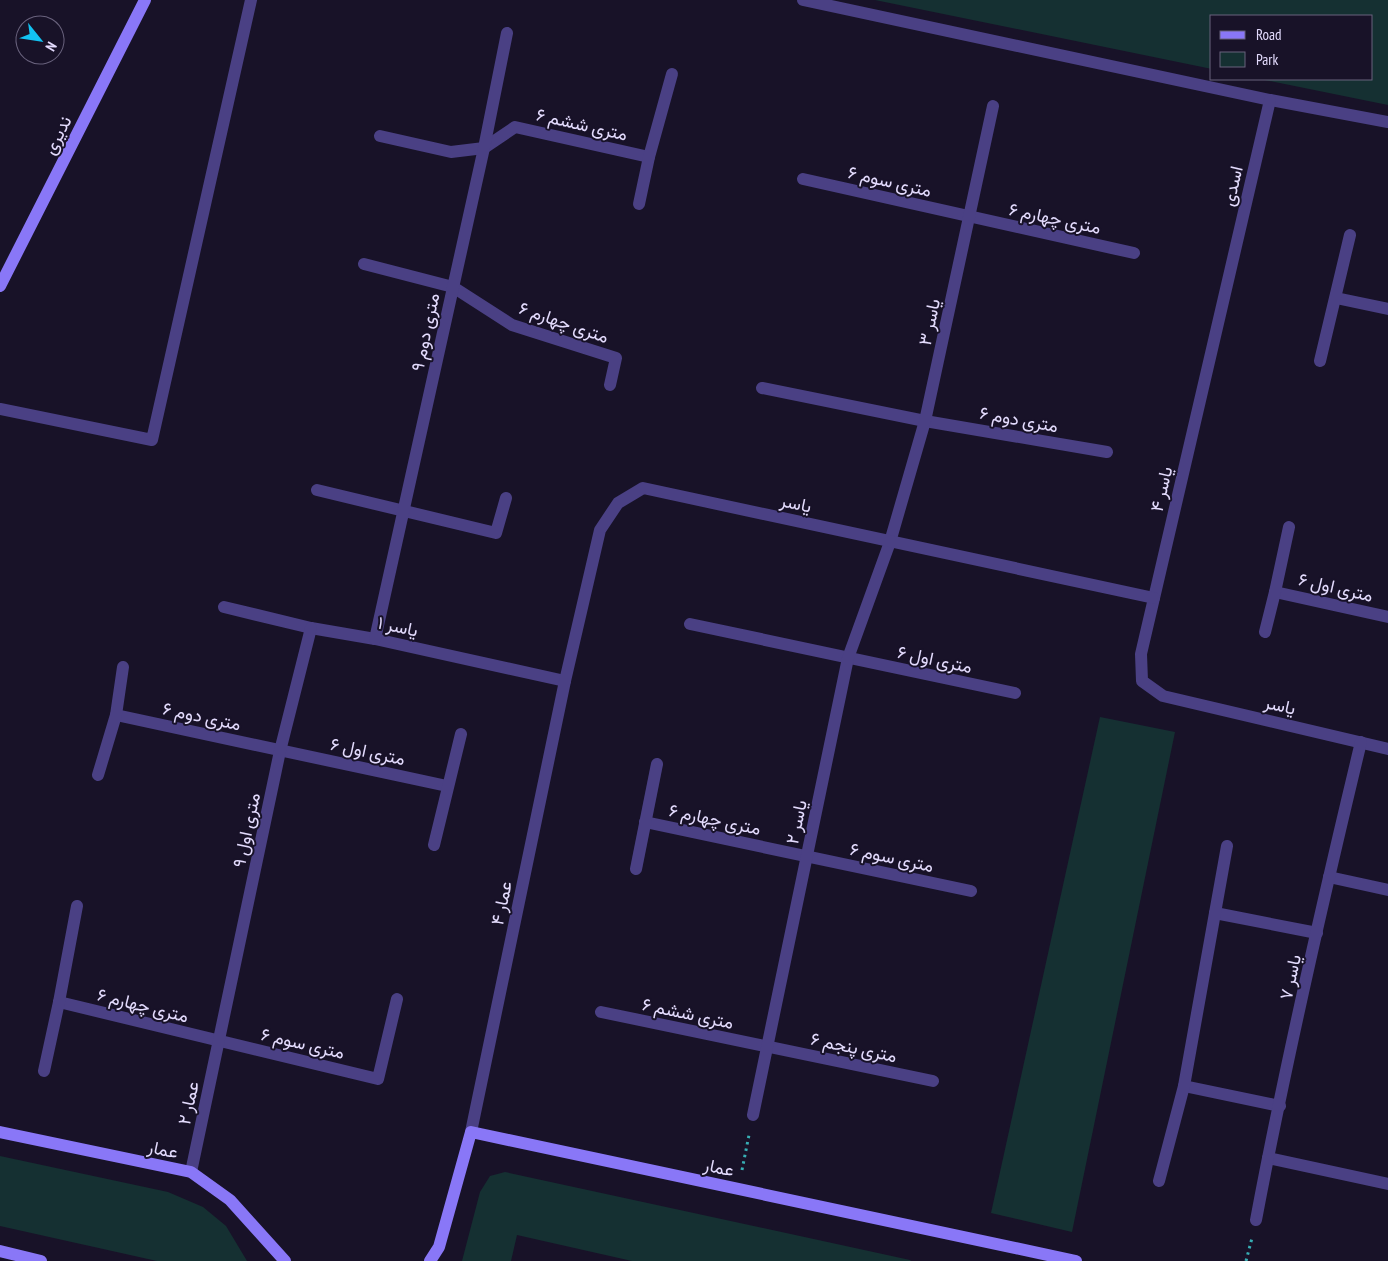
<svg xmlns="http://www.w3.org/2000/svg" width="1388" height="1261" font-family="'PT Sans Narrow',Vazirmatn,sans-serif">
<rect width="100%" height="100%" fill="#181228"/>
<g fill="#153032">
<polygon points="875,0 1388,0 1388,105 1260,79 1372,79 1372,16 1212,16 1212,69"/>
<polygon points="1100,717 1175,732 1072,1232 991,1213"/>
<polygon points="0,1156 168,1192 203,1207 226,1226 247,1261 157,1261 0,1226"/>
<polygon points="505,1172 910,1260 911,1261 632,1261 517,1235 511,1261 462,1261 480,1192 490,1176"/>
</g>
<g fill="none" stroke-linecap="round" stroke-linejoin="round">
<g stroke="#37aeb4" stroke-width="3" stroke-dasharray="2.5 4" stroke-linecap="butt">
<polyline points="742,1170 749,1135"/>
<polyline points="1246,1261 1252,1238"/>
</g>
<g stroke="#4a4084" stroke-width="12">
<polyline points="803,0 1270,100 1388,122"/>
<polyline points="1270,100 1141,654 1142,681 1163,696 1388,749"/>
<polyline points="380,136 451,152 484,148 515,127 649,157"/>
<polyline points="803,179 1134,253"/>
<polyline points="639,204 649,157 672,74"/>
<polyline points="364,264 453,287 512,325 616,358 610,385"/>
<polyline points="1336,298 1388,309"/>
<polyline points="1320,361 1350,235"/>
<polyline points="762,388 925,421 1107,452"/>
<polyline points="0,409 152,440 251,0"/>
<polyline points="317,490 496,533 506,498"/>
<polyline points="1275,592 1388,617"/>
<polyline points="224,607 311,628 375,639 565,681"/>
<polyline points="690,624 1015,693"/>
<polyline points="1265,632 1275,592 1289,527"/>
<polyline points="375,639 484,148 507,33"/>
<polyline points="116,715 447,786"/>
<polyline points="98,775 116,715 123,667"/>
<polyline points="645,822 971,891"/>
<polyline points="434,845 461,734"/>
<polyline points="636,869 657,764"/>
<polyline points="1329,877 1388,890"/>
<polyline points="1215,913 1317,933"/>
<polyline points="59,1002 378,1079 397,999"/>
<polyline points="601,1012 933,1081"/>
<polyline points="44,1071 59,1002 77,906"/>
<polyline points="1184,1086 1280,1106"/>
<polyline points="753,1115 848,658 890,542 925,421 993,106"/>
<polyline points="471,1132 565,681 600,530 618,503 643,488 1154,598"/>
<polyline points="1268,1158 1388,1184"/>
<polyline points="191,1172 280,751 311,628"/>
<polyline points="1159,1181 1184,1086 1227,846"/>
<path d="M1256,1220C1286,1060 1323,900 1361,742"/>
</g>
<g stroke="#8977f7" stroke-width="12">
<polyline points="0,286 145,0"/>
<polyline points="0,1132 191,1172 230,1200 285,1261"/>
<polyline points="0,1251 41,1261"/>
<polyline points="430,1261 439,1247 471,1132 1076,1261"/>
</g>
</g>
<g text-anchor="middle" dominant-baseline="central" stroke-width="4" stroke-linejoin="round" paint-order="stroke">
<g font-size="18" fill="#e3dbfd" stroke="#181228">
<text transform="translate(582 124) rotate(13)">۶ متری ششم</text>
<text transform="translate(57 135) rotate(-63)">ندیری</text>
<text transform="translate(890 181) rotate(13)">۶ متری سوم</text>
<text transform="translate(1232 186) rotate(-77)">اسدی</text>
<text transform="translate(1055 218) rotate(12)">۶ متری چهارم</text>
<text transform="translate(564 322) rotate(19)">۶ متری چهارم</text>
<text transform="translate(929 322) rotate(-78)">یاسر ۳</text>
<text transform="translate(425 332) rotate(-78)">۹ متری دوم</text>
<text transform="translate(1019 419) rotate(10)">۶ متری دوم</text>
<text transform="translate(1161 489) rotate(-77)">یاسر ۴</text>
<text transform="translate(796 503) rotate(12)">یاسر</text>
<text transform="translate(1336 587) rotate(13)">۶ متری اول</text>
<text transform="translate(398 626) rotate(12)">یاسر ۱</text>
<text transform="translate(935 659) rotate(12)">۶ متری اول</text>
<text transform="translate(1280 705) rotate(13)">یاسر</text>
<text transform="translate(202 716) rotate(12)">۶ متری دوم</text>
<text transform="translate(368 751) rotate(12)">۶ متری اول</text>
<text transform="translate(715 819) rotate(12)">۶ متری چهارم</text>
<text transform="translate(796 822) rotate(-78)">یاسر ۲</text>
<text transform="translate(246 830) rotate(-78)">۹ متری اول</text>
<text transform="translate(892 857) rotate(12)">۶ متری سوم</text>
<text transform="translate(501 903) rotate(-78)">عمار ۴</text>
<text transform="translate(1290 977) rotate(-78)">یاسر ۷</text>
<text transform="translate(143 1005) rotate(14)">۶ متری چهارم</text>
<text transform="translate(688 1013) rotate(12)">۶ متری ششم</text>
<text transform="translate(303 1043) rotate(13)">۶ متری سوم</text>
<text transform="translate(854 1047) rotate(12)">۶ متری پنجم</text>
<text transform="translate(188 1103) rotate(-78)">عمار ۲</text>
<text transform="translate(163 1149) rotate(12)">عمار</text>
<text transform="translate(719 1167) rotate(12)">عمار</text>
</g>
</g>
<rect x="1210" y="15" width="162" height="65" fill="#181228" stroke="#69627d"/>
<rect x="1220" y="31" width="25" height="8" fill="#8977f7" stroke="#69627d"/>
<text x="1256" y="40" font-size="15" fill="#e3dbfd">Road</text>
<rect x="1220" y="52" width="25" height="15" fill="#153032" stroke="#69627d"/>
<text x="1256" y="65" font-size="15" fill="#e3dbfd">Park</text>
<g transform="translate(40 40) rotate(120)"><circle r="24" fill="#181228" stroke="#69627d"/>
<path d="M0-4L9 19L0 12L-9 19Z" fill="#12c2f2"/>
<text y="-8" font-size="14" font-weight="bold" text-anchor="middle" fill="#e3dbfd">N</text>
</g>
</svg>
